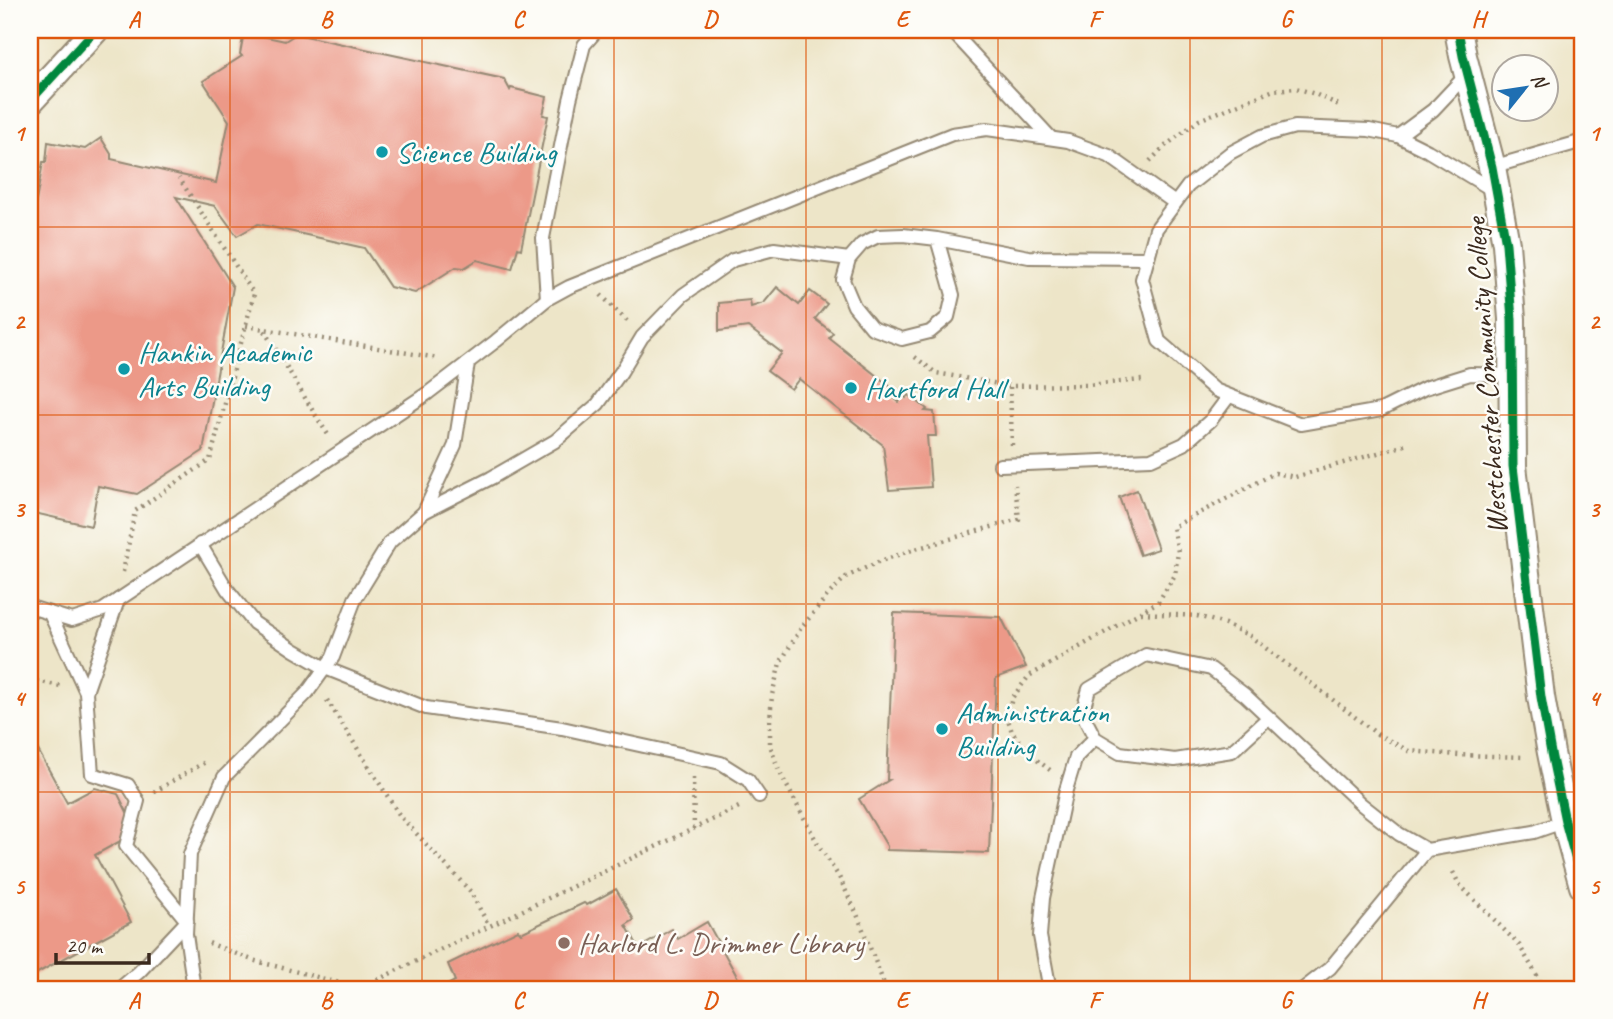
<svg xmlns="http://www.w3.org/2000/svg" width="1613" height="1019" font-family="Caveat,sans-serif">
<rect width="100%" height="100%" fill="#fdfcf7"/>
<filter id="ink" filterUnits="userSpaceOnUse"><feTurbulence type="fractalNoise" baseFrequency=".0143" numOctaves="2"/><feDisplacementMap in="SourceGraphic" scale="14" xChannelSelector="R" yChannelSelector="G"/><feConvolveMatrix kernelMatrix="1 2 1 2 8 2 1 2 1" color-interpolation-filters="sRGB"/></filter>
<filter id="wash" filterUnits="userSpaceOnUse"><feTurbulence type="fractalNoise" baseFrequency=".00686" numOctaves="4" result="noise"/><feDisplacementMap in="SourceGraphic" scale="28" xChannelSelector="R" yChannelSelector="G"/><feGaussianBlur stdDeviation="1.57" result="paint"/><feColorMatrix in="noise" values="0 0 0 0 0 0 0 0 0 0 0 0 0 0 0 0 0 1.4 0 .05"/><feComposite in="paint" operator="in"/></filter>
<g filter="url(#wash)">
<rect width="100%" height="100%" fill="#ede5c8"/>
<g id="blocks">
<g fill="#ec9988">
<polygon points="244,32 285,41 296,34 504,79 510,90 511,88 547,97 543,115 548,116 521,249 518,248 512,269 477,260 464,268 456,267 415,293 390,287 364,248 258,224 237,236 215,206 176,197 233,287 203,451 137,494 98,486 91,526 30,512 30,235 43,162 46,162 48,142 85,149 101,138 111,154 111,159 216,183 229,121 203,81 242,56 240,54"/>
<polygon points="777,287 799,305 810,291 827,304 815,319 833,333 829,338 892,388 888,393 899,402 904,396 906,398 909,395 927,409 925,411 934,412 936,436 927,436 931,487 889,490 883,445 799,379 791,389 767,371 782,353 748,327 719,331 719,303 750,300 751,307 764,303"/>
<polygon points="1137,490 1158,549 1140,555 1119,497"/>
<polygon points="894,613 1001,617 1026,667 996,678 989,853 887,850 887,846 859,799 889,780 887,780"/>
<polygon points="32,739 67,803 95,788 118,794 129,816 124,839 95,855 131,922 30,977 30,740"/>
<polygon points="616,889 634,920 626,925 639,948 672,929 678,939 707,922 744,989 440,989 455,981 448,964 518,930 521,933 584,903 587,905"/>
</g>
</g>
</g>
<g filter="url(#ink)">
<use href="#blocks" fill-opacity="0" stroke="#948873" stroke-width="2"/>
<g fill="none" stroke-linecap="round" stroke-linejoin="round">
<defs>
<g id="service">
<polyline points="951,30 1051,138"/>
<polyline points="1467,74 1433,110 1398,136 1369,130 1295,127 1262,136 1230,153 1188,186 1156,229 1142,279 1159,341 1215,390 1301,424 1381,410 1425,388 1470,374 1512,375"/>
<polyline points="1398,136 1428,151 1496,192"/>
<polyline points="1492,167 1583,141"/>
<polyline points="937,239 953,295 948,317 930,332 902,339 872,328 854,306 843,280 849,259 862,244 878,236 903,235 937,239 1029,257 1148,258"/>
<polyline points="547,299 543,238 570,100 584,45 597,30"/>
<polyline points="1000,465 1151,459 1184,444 1211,420 1229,396"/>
<polyline points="424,512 455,445 468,363"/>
<polyline points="200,544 227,589 254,623 294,650 325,668 426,708 562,728 721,763 748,780 759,796"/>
<polyline points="30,607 72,620 103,610 428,393 496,341 547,299 569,287 952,134 987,129 1068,141 1109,156 1175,203"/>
<polyline points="50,614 86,692 92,774 128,785 138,801 126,846 187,921 139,972 119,989"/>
<polyline points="86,692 118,600"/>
<polyline points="1268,718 1232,751 1175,760 1120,753 1095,738 1082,713 1089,689 1146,655 1211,669 1245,695 1361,804 1399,834 1427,850 1534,832 1583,815"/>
<polyline points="194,989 186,934 190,854 224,777 307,693 333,657 355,599 390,542 424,512 491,478 555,441 598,404 621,372 642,337 683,295 733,260 774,249 849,259"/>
<polyline points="1052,989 1049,985 1040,936 1043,898 1066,790 1076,757 1095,738"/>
<polyline points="1303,989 1330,968 1427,850"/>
</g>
<g id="minor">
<polyline points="1458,30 1463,56 1492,167 1506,244 1512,319 1513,466 1541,697 1551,753 1565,821 1583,886"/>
<polyline points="30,101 95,30"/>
</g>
</defs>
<use href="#service" stroke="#948873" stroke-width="16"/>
<use href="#minor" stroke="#948873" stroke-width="30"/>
<g stroke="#948873" stroke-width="4.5" stroke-dasharray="2 5" stroke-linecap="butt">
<polyline points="1150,161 1164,147 1199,120 1274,90 1296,88 1315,94 1341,106"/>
<polyline points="601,295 627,321"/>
<polyline points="246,326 438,358"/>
<path d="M264,331C287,365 306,402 329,436"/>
<polyline points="915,357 936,373 1010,386"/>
<polyline points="1012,445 1010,386 1088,385 1142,380"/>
<polyline points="123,572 135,511 210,460 254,294 179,178"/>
<polyline points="1141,613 1197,616 1225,624 1250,636 1377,734 1409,751 1459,755 1525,757"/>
<polyline points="30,680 61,686"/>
<polyline points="327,700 400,816 470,891 489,926"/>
<polyline points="1050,770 1033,757 1012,732 1007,717 1012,698 1029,676 1158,602 1175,575 1178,552 1173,527 1275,473 1295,477 1409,444"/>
<polyline points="693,778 694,829"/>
<polyline points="154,792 207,761"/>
<polyline points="1453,872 1459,884 1519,945 1545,989"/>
<polyline points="209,943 252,960 359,988"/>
<polyline points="358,989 741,806"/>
<polyline points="886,989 857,914 839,877 819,846 779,771 770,745 770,720 772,695 780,663 801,628 827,596 846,577 878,562 912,550 1019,519 1015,485"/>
</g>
<use href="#service" stroke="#fff" stroke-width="12"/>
<use href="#minor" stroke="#fff" stroke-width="26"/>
<defs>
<g id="cycleway">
<polyline points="1458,30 1463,56 1492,167 1506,244 1512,319 1513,466 1541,697 1551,753 1565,821 1583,886"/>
<polyline points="30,101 95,30"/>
</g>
</defs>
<use href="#cycleway" stroke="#fdfcf7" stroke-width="13"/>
<use href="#cycleway" stroke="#00873e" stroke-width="9"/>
</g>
</g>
<path fill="none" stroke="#df570d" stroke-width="2" stroke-opacity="0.55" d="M230,30V989M422,30V989M614,30V989M806,30V989M998,30V989M1190,30V989M1382,30V989M30,227H1583M30,415H1583M30,604H1583M30,792H1583"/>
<g fill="#0f9aa8" stroke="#fdfcf7" stroke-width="2.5">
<circle cx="382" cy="152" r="7"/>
<circle cx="124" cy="369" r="7"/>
<circle cx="851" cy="388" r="7"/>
<circle cx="942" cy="729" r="7"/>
</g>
<circle fill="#8d6e63" stroke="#fdfcf7" stroke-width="2.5" cx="564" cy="943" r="7"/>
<g text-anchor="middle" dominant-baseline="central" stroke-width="5" stroke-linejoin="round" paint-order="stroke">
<g font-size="30" fill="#0d838f" stroke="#fdfcf7" text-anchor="start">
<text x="396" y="152">Science Building</text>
<text x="138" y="352">Hankin Academic<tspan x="138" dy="34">Arts Building</tspan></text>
<text x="865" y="388">Hartford Hall</text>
<text x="956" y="712">Administration<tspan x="956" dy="34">Building</tspan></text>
</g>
<g font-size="30" fill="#3b2a1e" stroke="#fdfcf7">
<text transform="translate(1486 376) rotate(-94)">Westchester Community College</text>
</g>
<g font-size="30" fill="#785e54" stroke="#fdfcf7" text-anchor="start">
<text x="578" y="943">Harlord L. Drimmer Library</text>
</g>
</g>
<rect width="1613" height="1019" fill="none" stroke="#fdfcf7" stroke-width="77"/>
<g transform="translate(1525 88) rotate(60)"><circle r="33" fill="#fdfcf7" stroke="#afa8a0" stroke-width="2"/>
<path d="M0-5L12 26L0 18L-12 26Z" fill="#1f6fb2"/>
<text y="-10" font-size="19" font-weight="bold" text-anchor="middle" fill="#3b2a1e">N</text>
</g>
<path d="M56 953v10h93v-10" fill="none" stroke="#3b2a1e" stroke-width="3.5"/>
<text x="66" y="953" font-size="21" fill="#3b2a1e" stroke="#fdfcf7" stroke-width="5" paint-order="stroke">20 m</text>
<rect x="38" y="38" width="1536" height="943" fill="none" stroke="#df570d" stroke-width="2.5"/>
<g font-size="23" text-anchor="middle" font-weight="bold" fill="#df570d">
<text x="134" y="27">A</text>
<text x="326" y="27">B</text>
<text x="518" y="27">C</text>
<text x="710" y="27">D</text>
<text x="902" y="27">E</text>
<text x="1094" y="27">F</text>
<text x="1286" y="27">G</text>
<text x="1478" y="27">H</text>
<text x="19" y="141">1</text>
<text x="1594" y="141">1</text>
<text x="19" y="329">2</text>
<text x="1594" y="329">2</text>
<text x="19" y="517">3</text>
<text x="1594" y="517">3</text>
<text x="19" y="706">4</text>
<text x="1594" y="706">4</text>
<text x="19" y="894">5</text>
<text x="1594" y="894">5</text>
<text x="134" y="1008">A</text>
<text x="326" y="1008">B</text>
<text x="518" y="1008">C</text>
<text x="710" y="1008">D</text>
<text x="902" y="1008">E</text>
<text x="1094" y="1008">F</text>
<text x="1286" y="1008">G</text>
<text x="1478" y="1008">H</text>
</g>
</svg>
